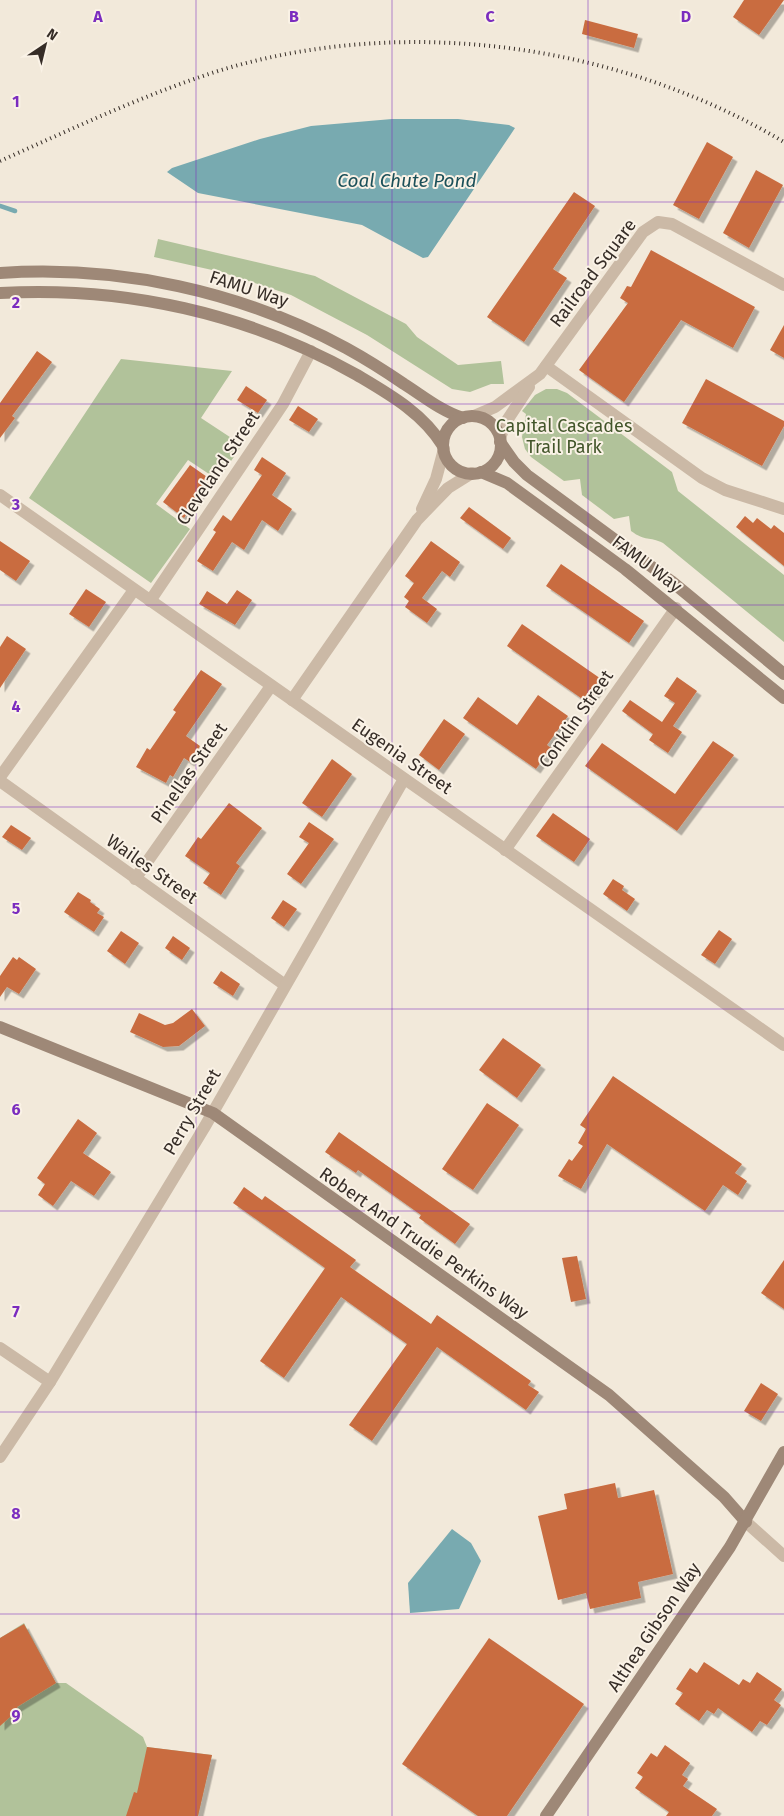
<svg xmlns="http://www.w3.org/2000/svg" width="784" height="1816" font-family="'Fira Sans',sans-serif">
<defs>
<filter id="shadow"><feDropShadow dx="4.5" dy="4.5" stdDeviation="0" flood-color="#0004"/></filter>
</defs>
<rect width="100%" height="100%" fill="#f2e9da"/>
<g fill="#b1c29a">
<polygon points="158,239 315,276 406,324 417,337 458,365 501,361 504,384 491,384 470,392 452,389 367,335 291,295 221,272 154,257"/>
<polygon points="121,359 232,371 201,418 242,445 218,480 188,460 156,504 190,529 151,583 29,498"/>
<path d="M546,389H557L567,393L672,472L678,491L784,575V642L663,543C649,536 646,542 631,531L629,516L614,519L582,495L580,479L564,481L531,457L525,449L522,437L526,414L522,411L535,395Z"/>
<polygon points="24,1623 56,1683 66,1683 143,1737 147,1747 212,1755 198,1816 0,1816 0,1638"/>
</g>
<g fill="#78aab0">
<polygon points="392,119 458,119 509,125 515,128 428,257 423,258 362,225 198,193 167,172 172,168 260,139 311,126"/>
<polygon points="452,1529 471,1543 481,1561 459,1609 410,1613 408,1583"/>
</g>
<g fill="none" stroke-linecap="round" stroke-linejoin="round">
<polyline stroke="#78aab0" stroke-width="4.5" points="0,206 15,211"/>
</g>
<g fill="#c96c41" filter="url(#shadow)">
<polygon points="744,0 784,0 759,35 733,17"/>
<polygon points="585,20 638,34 634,48 582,34"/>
<polygon points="707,142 733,157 699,219 673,205"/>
<polygon points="756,170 783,185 749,248 723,233"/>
<polygon points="574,192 595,206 553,269 567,278 524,342 487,317"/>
<polygon points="651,250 755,307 733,348 681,320 624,402 579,370 628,303 620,298 627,286 631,287"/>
<polygon points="784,325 784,358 770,350"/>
<polygon points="37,351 52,362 12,416 15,418 0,438 0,403"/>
<polygon points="706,379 784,421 784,426 762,466 682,423"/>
<polygon points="246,386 267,400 258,413 237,400"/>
<polygon points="298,406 318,419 309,432 289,420"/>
<polygon points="262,457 286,473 272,495 292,509 278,531 262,520 244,550 232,542 213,571 197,561 216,532 213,530 223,515 231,521 262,475 254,470"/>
<polygon points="190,465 210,479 184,518 163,502"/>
<polygon points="469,507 511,538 503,549 460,518"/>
<polygon points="745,516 753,523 757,518 771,529 774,525 784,533 784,566 736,527"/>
<polygon points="0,541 30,561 16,581 0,570"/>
<polygon points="431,541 460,562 450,577 442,571 422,598 437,609 427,623 405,607 409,601 404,597 414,583 405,576"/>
<polygon points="561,564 644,621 629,643 546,586"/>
<polygon points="86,589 106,602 89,627 69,614"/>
<polygon points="237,590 252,600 235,625 199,604 207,591 227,604"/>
<polygon points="522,624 604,681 588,703 507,646"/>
<polygon points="7,636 26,649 0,688 0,647"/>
<polygon points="201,670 222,684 186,736 200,746 190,762 184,758 173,777 170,775 166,783 136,767 147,748 150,750 176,712 173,710"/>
<polygon points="677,677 697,691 673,726 682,732 668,753 649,740 653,734 622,711 630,700 662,722 675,703 664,696"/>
<polygon points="538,695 568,716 547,745 551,748 536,769 463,718 478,697 517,725"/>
<polygon points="444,719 465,734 439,770 419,755"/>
<polygon points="713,741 734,755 677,831 585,766 602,743 675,794"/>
<polygon points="332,759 352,774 322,817 302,803"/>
<polygon points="229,803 262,828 236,863 240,866 221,895 203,883 210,873 185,856 198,837 201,839"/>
<polygon points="553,813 590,839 574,862 536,836"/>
<polygon points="309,822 334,839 301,884 287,874 309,843 299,837"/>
<polygon points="11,825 31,838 22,850 2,837"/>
<polygon points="613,879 624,886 622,890 635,899 627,911 603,894"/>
<polygon points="78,892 91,900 90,902 100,909 97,913 104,917 94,932 64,912"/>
<polygon points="283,900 297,909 284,927 271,918"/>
<polygon points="719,930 732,939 715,964 701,955"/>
<polygon points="121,931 139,943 125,964 107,951"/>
<polygon points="173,936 190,948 182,960 165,948"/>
<polygon points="13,957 17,960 19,957 36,969 19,994 7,987 0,997 0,976"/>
<polygon points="221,971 240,984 233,996 213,983"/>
<polygon points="192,1009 205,1026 179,1046 163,1047 130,1032 139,1013 165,1025 173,1023"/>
<polygon points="503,1038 541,1065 517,1098 479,1070"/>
<polygon points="613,1076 742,1164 735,1173 747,1181 738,1195 723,1185 705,1211 607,1144 581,1189 558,1176 569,1159 572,1161 583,1146 578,1143 586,1129 580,1125"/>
<polygon points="487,1103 519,1125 473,1190 442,1169"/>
<polygon points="78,1119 97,1133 83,1153 111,1172 94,1196 71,1181 53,1206 38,1195 45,1184 37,1178"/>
<polygon points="339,1132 470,1224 455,1244 419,1218 421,1215 358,1170 356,1173 325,1152"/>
<polygon points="244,1187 262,1200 265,1196 356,1260 350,1267 431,1324 437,1315 531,1381 528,1385 539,1392 526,1410 437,1347 372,1441 349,1425 407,1344 341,1297 284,1378 260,1361 325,1268 233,1203"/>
<polygon points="577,1256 586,1299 571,1302 562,1258"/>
<polygon points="784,1260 784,1309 761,1293"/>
<polygon points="761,1383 778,1394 761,1421 744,1411"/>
<polygon points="615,1483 618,1498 654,1490 673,1574 638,1582 641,1598 590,1609 586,1593 558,1600 538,1516 567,1509 564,1494"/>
<polygon points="24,1624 56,1683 17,1707 18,1710 0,1726 0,1638"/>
<polygon points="489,1638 584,1704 507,1816 478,1816 402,1764"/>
<polygon points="704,1662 739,1685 743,1679 750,1683 757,1672 782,1689 774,1700 781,1705 767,1725 760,1721 752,1732 718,1708 714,1714 707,1710 699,1721 675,1704 683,1693 676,1689 690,1668 697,1673"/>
<polygon points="665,1745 690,1763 682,1775 688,1779 683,1786 717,1809 712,1816 666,1816 669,1812 635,1788 643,1777 637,1773 651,1753 657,1757"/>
<polygon points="147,1747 212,1755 198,1816 126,1816 134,1792 137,1793"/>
</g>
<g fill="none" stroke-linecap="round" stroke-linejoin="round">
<g stroke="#cbb9a6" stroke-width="12">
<polyline points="546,366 702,478 725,490 784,509"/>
<polyline points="474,416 495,407 540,374 643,232 658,222 672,224 784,285"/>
<polyline points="500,438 506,422 529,387"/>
<polyline points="0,495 784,1045"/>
<polyline points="422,509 436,479 444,449"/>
<polyline points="150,601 283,404 311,351"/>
<polyline points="292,700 417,520 448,488 472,473"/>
<polyline points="0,777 134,590"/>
<polyline points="0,781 285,985"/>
<polyline points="505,850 676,608"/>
<polyline points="135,879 271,686"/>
<polyline points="0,1348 50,1382"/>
<polyline points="0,1457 50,1382 204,1128 404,779"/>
<polyline points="746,1522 784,1556"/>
</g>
<g stroke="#9e8877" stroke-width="12">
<path d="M0,273C120,265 240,291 346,348C366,359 385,371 404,384C423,396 441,411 463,418"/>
<path d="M0,293C125,286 247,313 357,375C389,394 423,413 443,446"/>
<circle cx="472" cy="445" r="29"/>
<polyline points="500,442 514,462 527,475 671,581 784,674"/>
<polyline points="481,472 507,483 625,569 784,698"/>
<polyline points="0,1027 213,1113 609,1395 724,1497 746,1522"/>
<polyline points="546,1816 730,1547 784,1452"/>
</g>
<path stroke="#362d27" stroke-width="4" stroke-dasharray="1 4" stroke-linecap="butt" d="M0,161C72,129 143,95 218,71C403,14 618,43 784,142"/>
</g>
<path fill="none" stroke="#7b2cbf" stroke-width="1" stroke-opacity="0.55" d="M196,0V1816M392,0V1816M588,0V1816M0,202H784M0,404H784M0,605H784M0,807H784M0,1009H784M0,1211H784M0,1412H784M0,1614H784"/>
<g text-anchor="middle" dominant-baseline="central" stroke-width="4" stroke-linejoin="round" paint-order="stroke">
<g font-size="18" fill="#362d27" stroke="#faf2e6">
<text transform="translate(593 273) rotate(-53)">Railroad Square</text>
<text transform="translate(249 289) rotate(18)">FAMU Way</text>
<text transform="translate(218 468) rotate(-56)">Cleveland Street</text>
<text transform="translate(647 564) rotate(37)">FAMU Way</text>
<text transform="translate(576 719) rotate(-55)">Conklin Street</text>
<text transform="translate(402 756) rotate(35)">Eugenia Street</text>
<text transform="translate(189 773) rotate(-55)">Pinellas Street</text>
<text transform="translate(152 869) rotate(35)">Wailes Street</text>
<text transform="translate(192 1112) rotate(-60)">Perry Street</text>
<text transform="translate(424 1243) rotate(35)">Robert And Trudie Perkins Way</text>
<text transform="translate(654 1627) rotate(-56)">Althea Gibson Way</text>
</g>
<g font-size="18" fill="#42552a" stroke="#faf2e6">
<text x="564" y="426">Capital Cascades<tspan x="564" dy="21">Trail Park</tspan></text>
</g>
<g font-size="19" font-style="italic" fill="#1b5059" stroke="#faf2e6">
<text x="407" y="180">Coal Chute Pond</text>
</g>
</g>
<g font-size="16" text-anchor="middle" font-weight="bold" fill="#7b2cbf" stroke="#faf2e6" stroke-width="4" stroke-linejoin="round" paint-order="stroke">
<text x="98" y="22">A</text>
<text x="294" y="22">B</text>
<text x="490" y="22">C</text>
<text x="686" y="22">D</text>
<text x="16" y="107">1</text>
<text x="16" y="308">2</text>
<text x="16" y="510">3</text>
<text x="16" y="712">4</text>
<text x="16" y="914">5</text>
<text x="16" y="1115">6</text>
<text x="16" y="1317">7</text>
<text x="16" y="1519">8</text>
<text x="16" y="1721">9</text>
</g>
<g transform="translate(45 45) rotate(35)" stroke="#faf2e6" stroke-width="4" paint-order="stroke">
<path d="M0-4L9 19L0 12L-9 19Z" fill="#362d27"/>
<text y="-8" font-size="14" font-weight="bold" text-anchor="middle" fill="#362d27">N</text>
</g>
</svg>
